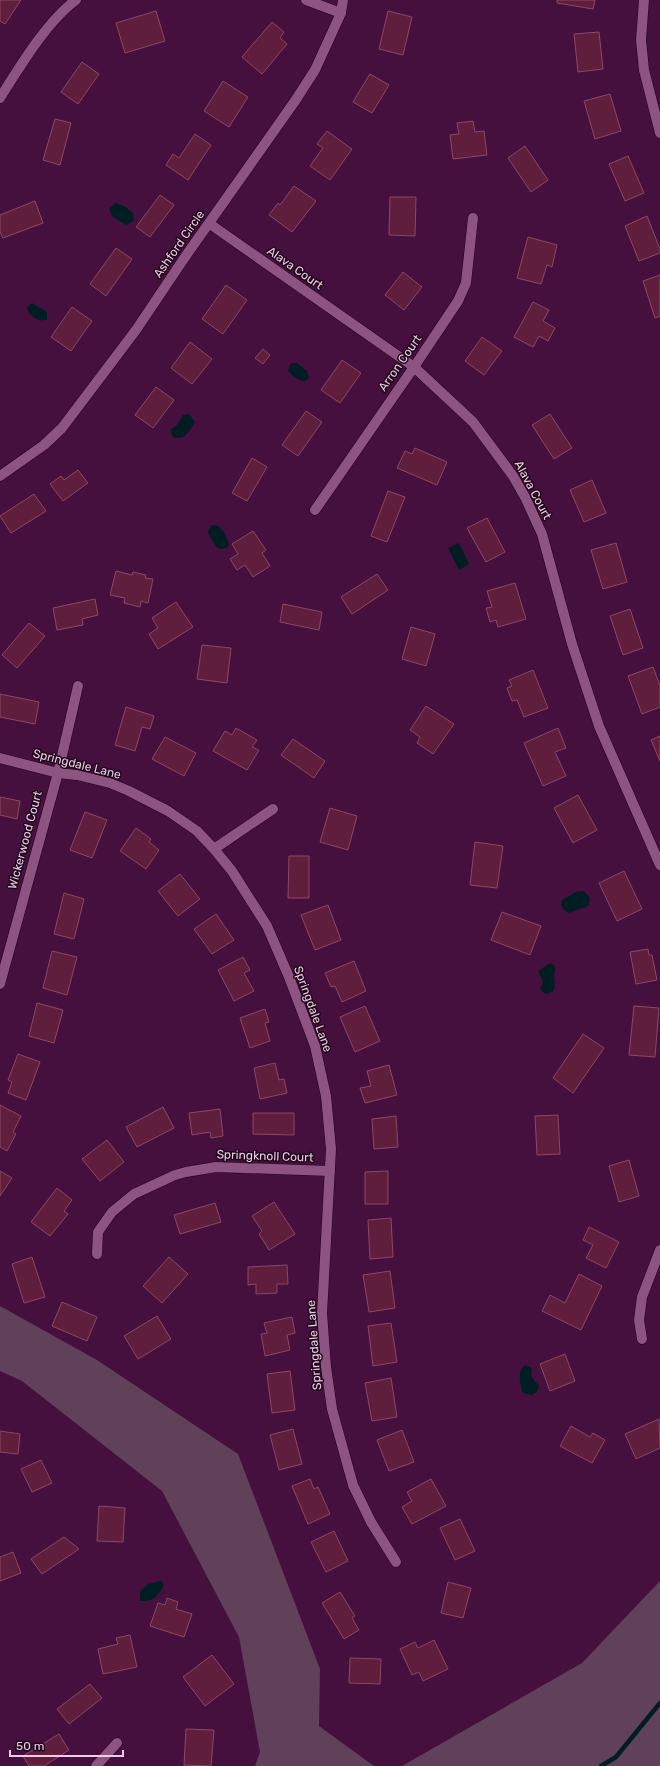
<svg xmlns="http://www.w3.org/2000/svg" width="660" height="1766" font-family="Rubik,sans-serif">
<rect width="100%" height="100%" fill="#45103d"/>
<g fill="#61405a">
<polygon points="0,1306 97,1360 238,1454 320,1669 319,1726 374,1766 255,1766 260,1752 239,1637 162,1491 22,1381 0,1371"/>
<polygon points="660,1581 660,1766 402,1766 582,1663"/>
</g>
<g fill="#001d24">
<polygon points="115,203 124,206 133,213 134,221 126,225 112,216 109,209"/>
<path d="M32,303L47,312V319C39,324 28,315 27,307Z"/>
<path d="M291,363H297L307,371L309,378L305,381C299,381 292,376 288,371Z"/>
<path d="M189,414L195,422C189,432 185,441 173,437L170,430L177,425L183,415Z"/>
<polygon points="212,525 218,526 224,532 229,544 227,548 222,549 217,548 208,533 209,529"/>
<polygon points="459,543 469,564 459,570 448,548"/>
<path d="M583,891C589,895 592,899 588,906L569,913L563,909L561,904L562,900L576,892Z"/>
<path d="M550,963L554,965C556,970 554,973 554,978C555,989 557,991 545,994L540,989L543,982L538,971Z"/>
<path d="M525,1365L532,1368L531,1376L539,1386L537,1392L532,1395L523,1393C520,1385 517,1371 525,1365Z"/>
<path d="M161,1581L164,1584C159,1596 153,1602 140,1601V1592L148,1584Z"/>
</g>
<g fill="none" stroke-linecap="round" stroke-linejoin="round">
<polyline stroke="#001d24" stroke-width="4.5" points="601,1766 616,1757 660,1703"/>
</g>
<g fill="#5f1e3c" stroke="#8d4865">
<polygon points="0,0 21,0 5,24 0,21"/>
<polygon points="557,0 595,0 593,9 557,3"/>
<polygon points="156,11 165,41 125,53 116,23"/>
<polygon points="388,11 412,17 403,55 379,49"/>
<polygon points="272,22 284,32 280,38 287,44 262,74 242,57"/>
<polygon points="599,32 603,69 578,72 574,34"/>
<polygon points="82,62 99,74 78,104 61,92"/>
<polygon points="370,74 389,85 372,113 353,102"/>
<polygon points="223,81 248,97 229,127 204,111"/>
<polygon points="610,94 621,131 595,139 584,101"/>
<polygon points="55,119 71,123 60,165 43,160"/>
<polygon points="473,121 475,132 484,131 487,155 453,159 450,135 459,134 457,123"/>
<polygon points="327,131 352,149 330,180 310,166 323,148 317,144"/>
<polygon points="195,134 211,145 188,180 166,165 173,154 179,158"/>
<polygon points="525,146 548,180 531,192 508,158"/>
<polygon points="628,156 644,193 625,201 609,164"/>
<polygon points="294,186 316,201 292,232 269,215 278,203 280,205"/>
<polygon points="160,195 174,205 150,237 136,227"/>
<polygon points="390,197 416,197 415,236 389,235"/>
<polygon points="35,201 43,223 3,238 0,232 0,215"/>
<polygon points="647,216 660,249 660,253 639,261 625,226"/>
<polygon points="528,237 557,245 552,267 547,265 541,284 517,278"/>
<polygon points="116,248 132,259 106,296 90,284"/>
<polygon points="403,272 422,287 404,310 385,295"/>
<polygon points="660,275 660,316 655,318 643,281"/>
<polygon points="226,285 247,300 223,334 202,319"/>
<polygon points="533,302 549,310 543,321 555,328 548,341 539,336 533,347 514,337"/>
<polygon points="72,307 92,321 71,351 51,337"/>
<polygon points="482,337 502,351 484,375 465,361"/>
<polygon points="190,342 212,359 192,384 171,368"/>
<polygon points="263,349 270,355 263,364 255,358"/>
<polygon points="342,360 361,373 340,403 321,390"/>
<polygon points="156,387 174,400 153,428 135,415"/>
<polygon points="306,411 322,422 298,456 282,445"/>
<polygon points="550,414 572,448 554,459 532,425"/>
<polygon points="415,448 447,462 437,485 397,468 405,451 412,454"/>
<polygon points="252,458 267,467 247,501 232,493"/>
<polygon points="78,470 88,483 63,501 50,484 61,476 64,480"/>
<polygon points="592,480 606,513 584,522 570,490"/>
<polygon points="388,491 405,497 387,542 371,536"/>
<polygon points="34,494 46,511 11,533 0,516"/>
<polygon points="487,518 505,552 486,562 467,528"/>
<polygon points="253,531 266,550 262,553 270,566 253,577 245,565 237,570 230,559 238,554 232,544"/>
<polygon points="616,543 627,582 603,589 591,550"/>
<polygon points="116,571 132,575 133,572 146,575 145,578 153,579 148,603 141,601 140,607 124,603 125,598 110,595"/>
<polygon points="377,574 388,590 352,614 341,597"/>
<polygon points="515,583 526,619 498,627 496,620 490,622 486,608 492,607 487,591"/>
<polygon points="95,599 98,615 82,619 83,625 57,630 53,608"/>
<polygon points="176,602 193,627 158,649 149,634 158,628 152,618"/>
<polygon points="283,604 322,612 319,630 280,622"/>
<polygon points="630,609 643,648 623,655 610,616"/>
<polygon points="29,623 45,636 17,668 2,655"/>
<polygon points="411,627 435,634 426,666 402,659"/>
<polygon points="202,645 231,648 227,683 197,679"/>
<polygon points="653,667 660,686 660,707 642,714 628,676"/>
<polygon points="533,670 548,708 524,717 517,700 512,701 507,688 512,686 509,680"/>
<polygon points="0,694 39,702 35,724 0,717"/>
<polygon points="426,706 454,724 433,754 417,743 420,737 410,730"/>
<polygon points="126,707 154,716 150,729 142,727 135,751 115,745"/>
<polygon points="236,728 257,740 252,747 259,750 247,770 213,751 225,731 232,735"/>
<polygon points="558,728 566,748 555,752 566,776 543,786 524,743"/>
<polygon points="660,736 660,761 651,740"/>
<polygon points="165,737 196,753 184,776 152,759"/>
<polygon points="293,739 325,761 314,778 281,755"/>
<polygon points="578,795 597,830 573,843 554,808"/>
<polygon points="0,797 20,801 17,819 0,815"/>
<polygon points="330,808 357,816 348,850 320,842"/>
<polygon points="85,812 107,820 92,858 70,850"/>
<polygon points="136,828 151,839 149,842 159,850 146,869 120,851"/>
<polygon points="475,842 503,846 497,888 470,885"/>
<polygon points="289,856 309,856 309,898 288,898"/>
<polygon points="624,871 642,909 617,921 599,883"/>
<polygon points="180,874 200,899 178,916 158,891"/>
<polygon points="64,893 84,899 74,939 54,934"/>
<polygon points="328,905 341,940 315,950 301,915"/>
<polygon points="502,912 541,926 530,955 491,940"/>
<polygon points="216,914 234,940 212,954 194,929"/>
<polygon points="648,949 649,955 652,955 657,980 636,984 630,952"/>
<polygon points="52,951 77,957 67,995 43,988"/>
<polygon points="243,957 250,970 244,973 254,991 234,1001 218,970"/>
<polygon points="354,961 366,991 342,1002 335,986 331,987 325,973"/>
<polygon points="37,1003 63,1010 54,1043 29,1036"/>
<polygon points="365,1006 380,1041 355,1052 340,1017"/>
<polygon points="634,1006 659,1008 655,1057 629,1055"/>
<polygon points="265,1009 269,1022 265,1023 270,1041 250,1048 240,1018"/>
<polygon points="583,1034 604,1048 573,1093 553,1078"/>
<polygon points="18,1054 40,1062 26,1100 8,1093 12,1082 8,1080"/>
<polygon points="275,1063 279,1080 284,1079 287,1093 260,1099 254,1068"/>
<polygon points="389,1065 397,1095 365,1103 360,1088 371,1086 367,1071"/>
<polygon points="0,1105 21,1116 13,1132 16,1134 7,1151 0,1147"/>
<polygon points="163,1107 174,1128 137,1147 126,1127"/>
<polygon points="220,1109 223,1136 211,1138 210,1132 192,1135 189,1113"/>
<polygon points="253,1113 294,1113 294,1135 253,1134"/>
<polygon points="558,1115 560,1154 537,1155 535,1116"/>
<polygon points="396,1116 398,1147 374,1149 372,1119"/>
<polygon points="107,1140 124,1162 100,1181 82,1159"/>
<polygon points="629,1160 639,1196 619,1202 609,1166"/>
<polygon points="0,1171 12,1178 0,1196"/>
<polygon points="388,1171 388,1204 365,1204 365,1172"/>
<polygon points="57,1188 72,1200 64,1211 68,1214 50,1236 31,1222"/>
<polygon points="274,1202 295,1234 269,1250 259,1234 262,1231 252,1216"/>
<polygon points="215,1203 221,1222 180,1234 174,1215"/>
<polygon points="391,1218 393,1257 370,1259 368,1220"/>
<polygon points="589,1227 619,1242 606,1268 586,1258 593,1245 583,1240"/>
<polygon points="32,1257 45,1297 24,1303 12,1264"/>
<polygon points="169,1257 188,1274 162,1303 143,1286"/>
<polygon points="287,1265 288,1284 277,1284 277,1293 256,1294 256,1284 248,1285 248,1267"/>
<polygon points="390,1271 395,1308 369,1312 363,1275"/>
<polygon points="579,1274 602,1286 581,1330 542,1311 550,1295 565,1303"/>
<polygon points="62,1302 97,1317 87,1341 52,1326"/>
<polygon points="157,1316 171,1339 138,1359 124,1336"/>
<polygon points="292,1317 295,1333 287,1335 290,1350 265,1356 261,1334 267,1333 264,1323"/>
<polygon points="391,1323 397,1362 373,1366 368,1326"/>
<polygon points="565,1354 575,1381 550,1391 540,1364"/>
<polygon points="290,1371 295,1410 272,1413 267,1374"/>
<polygon points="391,1378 397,1417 372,1421 365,1383"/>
<polygon points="659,1419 660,1448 636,1459 625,1434"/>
<polygon points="571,1426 590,1437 593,1433 605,1440 592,1463 560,1446"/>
<polygon points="293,1429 302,1464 279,1470 270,1435"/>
<polygon points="402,1430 414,1462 389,1471 377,1440"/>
<polygon points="0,1431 20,1434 18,1454 0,1452"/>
<polygon points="41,1460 52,1483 32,1492 21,1469"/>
<polygon points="310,1479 314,1489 318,1487 330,1514 308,1524 292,1486"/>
<polygon points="431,1479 446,1506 412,1524 402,1507 412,1501 407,1492"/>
<polygon points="99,1506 125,1508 123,1542 97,1541"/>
<polygon points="460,1519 475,1551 455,1560 440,1528"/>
<polygon points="334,1531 348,1561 326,1572 311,1542"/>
<polygon points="64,1537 79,1549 42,1574 31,1559"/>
<polygon points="13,1552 21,1573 0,1581 0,1557"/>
<polygon points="448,1582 471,1588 463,1618 441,1613"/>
<polygon points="340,1592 355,1616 352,1618 359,1630 344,1639 322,1603"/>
<polygon points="167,1598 178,1602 176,1609 192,1614 184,1637 150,1626 158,1603 165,1605"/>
<polygon points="130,1635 137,1667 103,1674 98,1649 118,1644 116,1638"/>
<polygon points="434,1640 448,1669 423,1681 419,1672 412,1675 400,1649 415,1642 418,1648"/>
<polygon points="212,1655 234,1684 205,1706 183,1677"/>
<polygon points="350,1658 381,1659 380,1684 349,1683"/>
<polygon points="90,1684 102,1698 69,1724 57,1709"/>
<polygon points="186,1729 214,1730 211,1766 184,1765"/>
<polygon points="59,1734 69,1750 44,1766 29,1766 23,1756"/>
</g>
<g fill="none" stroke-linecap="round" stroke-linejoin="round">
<defs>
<g id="minor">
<polyline points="306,0 341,13"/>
<polyline points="644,0 641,40 644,70 660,133"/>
<path d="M0,98C19,68 47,21 76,0"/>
<polyline points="210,224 414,367 473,422 513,476 525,497 542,534 572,644 599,726 660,865"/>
<polyline points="0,476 44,445 62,428 136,330 185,257 295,101 315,70 341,13 343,0"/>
<polyline points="315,510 414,367 458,301 466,283 473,218"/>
<polyline points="0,758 58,773 77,775 110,783 129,791 168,811 197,831 214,849 232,871 267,926 289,977 315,1046 326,1096 331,1149 322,1313 326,1367 332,1409 353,1485 371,1522 396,1562"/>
<polyline points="214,849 273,809"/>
<polyline points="0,984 58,773 78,686"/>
<polyline points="97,1254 98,1232 112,1212 134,1194 175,1175 186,1172 216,1167 330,1171"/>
<polyline points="642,1339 639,1320 642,1297 660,1250"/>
<polyline points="96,1766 117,1743"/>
</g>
</defs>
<use href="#minor" stroke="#250020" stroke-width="11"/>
<use href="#minor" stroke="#8d5381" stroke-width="10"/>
</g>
<g text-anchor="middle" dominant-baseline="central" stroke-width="3" stroke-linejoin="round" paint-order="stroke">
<g font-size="12" fill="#eecce5" stroke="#1f081b">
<text transform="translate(179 244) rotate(-55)">Ashford Circle</text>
<text transform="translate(295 268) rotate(35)">Alava Court</text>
<text transform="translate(400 363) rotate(-55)">Arron Court</text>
<text transform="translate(533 490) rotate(62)">Alava Court</text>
<text transform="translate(77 764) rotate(14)">Springdale Lane</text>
<text transform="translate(25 840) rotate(-75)">Wickerwood Court</text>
<text transform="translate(313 1009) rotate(70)">Springdale Lane</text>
<text transform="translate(265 1156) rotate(2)">Springknoll Court</text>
<text transform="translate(314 1345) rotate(-94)">Springdale Lane</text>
</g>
</g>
<path d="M10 1750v6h113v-6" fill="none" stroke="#eecce5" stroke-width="2"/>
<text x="16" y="1750" font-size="12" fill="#eecce5" stroke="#1f081b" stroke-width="3" paint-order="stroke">50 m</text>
</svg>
